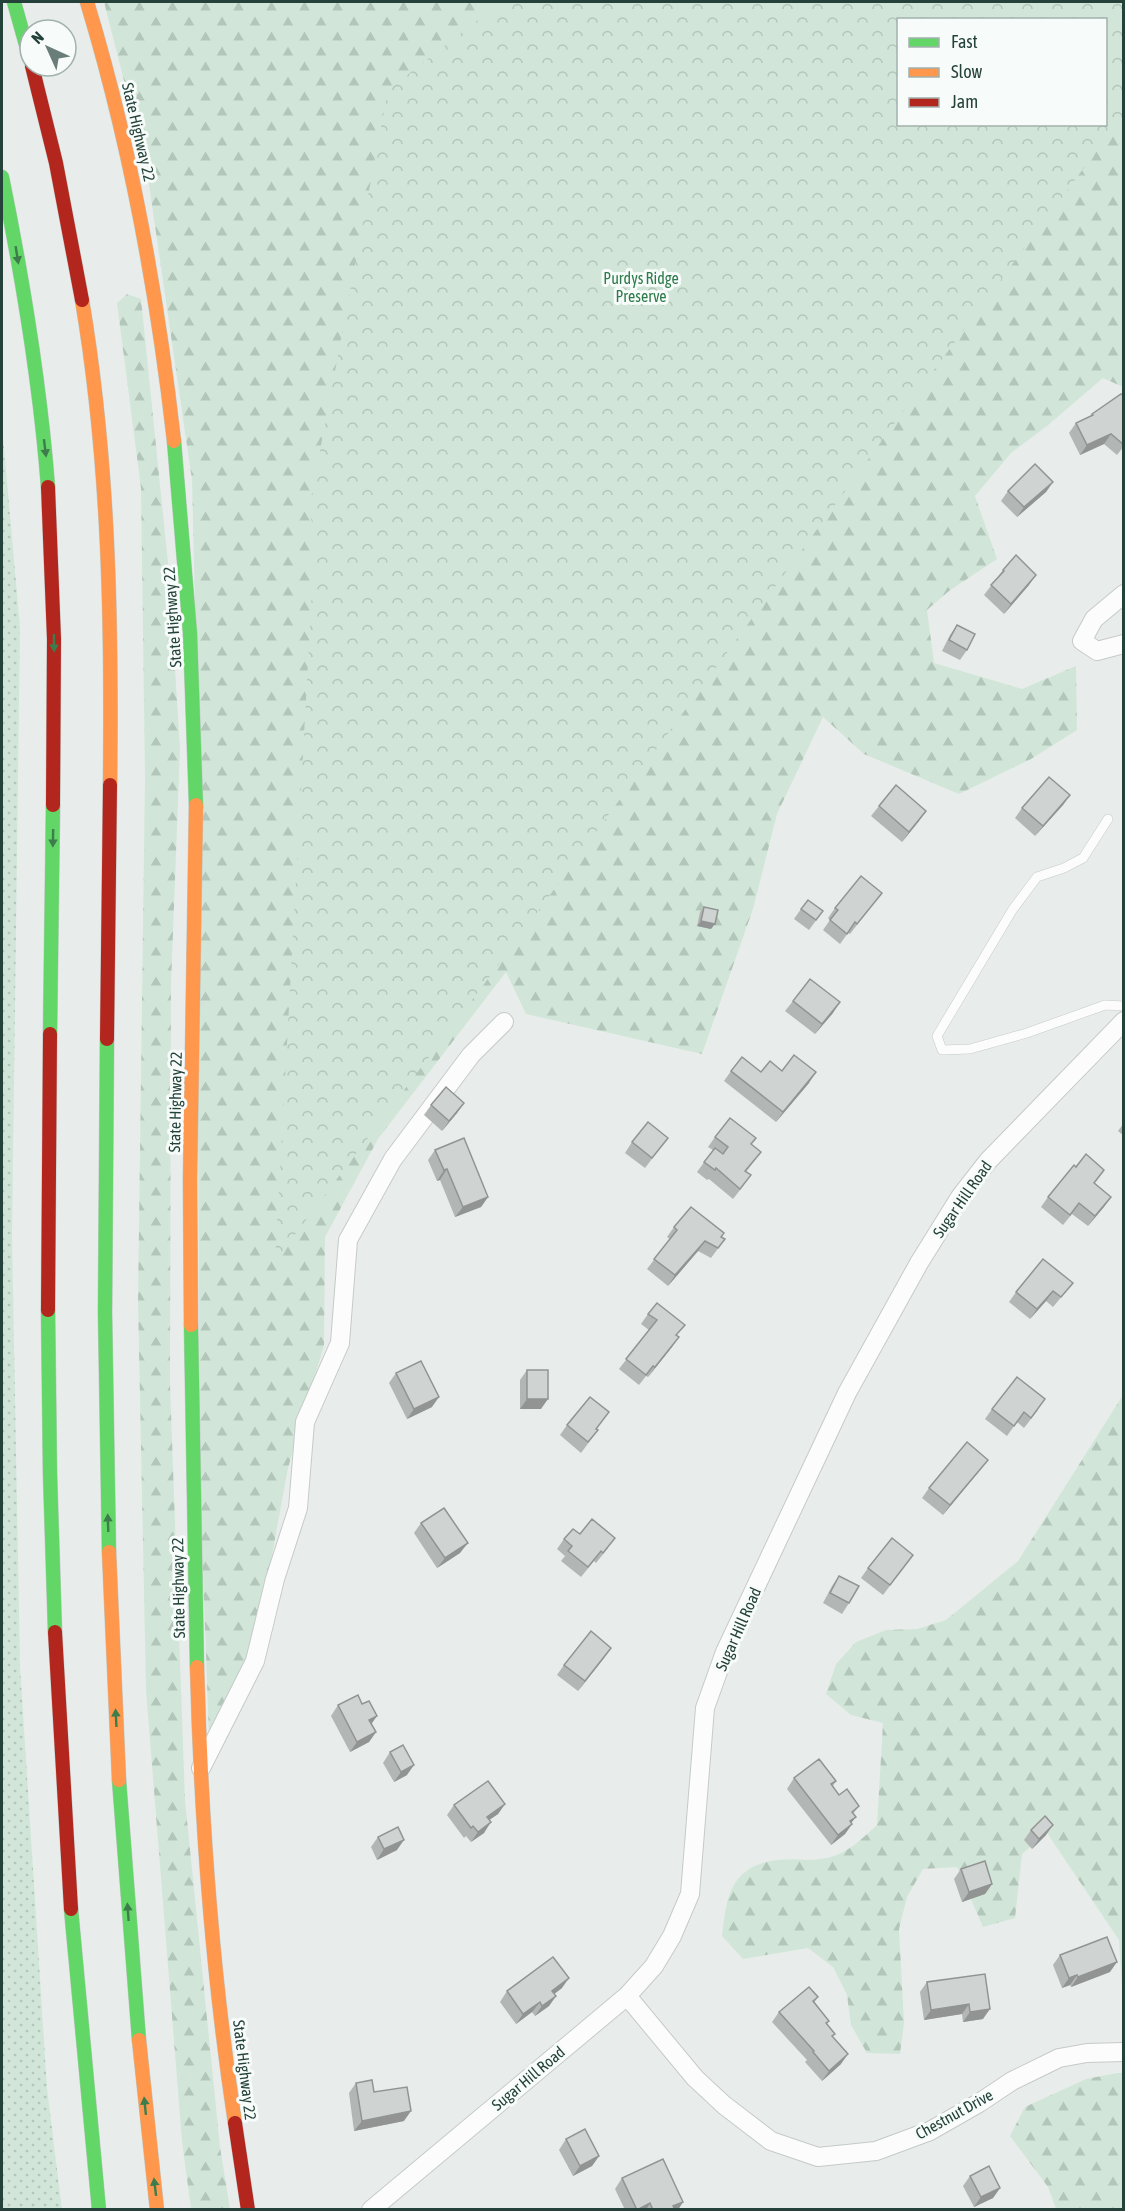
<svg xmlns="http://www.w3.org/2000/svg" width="1125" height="2211" font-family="'Asap Condensed',sans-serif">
<defs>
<pattern id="grass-dots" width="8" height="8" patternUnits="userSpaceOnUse" patternTransform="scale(1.5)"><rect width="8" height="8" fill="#d1e6d8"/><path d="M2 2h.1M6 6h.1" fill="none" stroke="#b3c6ba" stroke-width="1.8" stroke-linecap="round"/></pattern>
<pattern id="forest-firs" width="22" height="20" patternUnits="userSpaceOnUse" patternTransform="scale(1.5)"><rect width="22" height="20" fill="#d1e6d8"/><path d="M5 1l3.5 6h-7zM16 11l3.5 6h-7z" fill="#b3c6ba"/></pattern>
<pattern id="park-crowns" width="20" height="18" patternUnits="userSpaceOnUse" patternTransform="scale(1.5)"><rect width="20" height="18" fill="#d1e6d8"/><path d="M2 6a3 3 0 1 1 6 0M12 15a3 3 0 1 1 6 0" fill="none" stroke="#b3c6ba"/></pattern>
</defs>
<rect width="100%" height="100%" fill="#e8edeb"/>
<polygon fill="url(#grass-dots)" points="2,426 20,627 12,1235 20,1666 47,2088 62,2210 2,2209"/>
<g fill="url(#forest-firs)" fill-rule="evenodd">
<path d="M104,2H1123V387L1103,378L1047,426L1011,453L975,496L997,559L949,591L927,610L934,663L1022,689L1076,666L1077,730L1031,759L959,794L864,754L823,717L777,814L753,909L702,1054L526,1014L506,972L378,1139L325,1237L324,1345L288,1468L268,1577L247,1659L209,1737L200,1492L195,607L192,480L147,171ZM898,20H1106V124H898Z"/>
<polygon points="127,294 141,299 169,573 180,749 171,985 170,1384 185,1800 220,2147 230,2209 191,2209 182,2141 146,1690 138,1301 145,777 141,488 117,303"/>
<path d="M1123,1395V2003L1119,1940L1047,1833L1022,1854L1015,1918L983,1927L957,1867L923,1869L907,1897L899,1929L904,2023L900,2054L867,2053L851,2025L847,1995L833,1967L808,1948L743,1959L722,1936C726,1903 728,1872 766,1862C785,1857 807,1862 827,1858C847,1854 863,1838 877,1825L883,1723L851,1715L826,1694L836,1664L856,1642L886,1630L917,1629L946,1620L1018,1561Z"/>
<polygon points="1117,2073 1124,2073 1123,2209 1056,2209 1048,2187 1010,2136 1025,2107 1086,2079"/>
</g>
<path fill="url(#park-crowns)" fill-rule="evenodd" d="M501,2H1123V115L894,424L509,951L275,1261L315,536L309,509L388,90ZM898,20H1106V124H898Z"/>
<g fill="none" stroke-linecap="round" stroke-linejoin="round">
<defs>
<polyline id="lane" points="1108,819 1083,858 1064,868 1037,877 1013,909 937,1036 942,1050 970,1049 1027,1033 1105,1005 1124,1006"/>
<g id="street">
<polyline points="1124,594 1094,619 1082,641 1097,651 1124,644"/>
<polyline points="201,1768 255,1661 275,1579 298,1508 305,1422 340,1343 348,1240 393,1159 471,1055 504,1022"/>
<polyline points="627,1996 695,2078 724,2105 771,2141 818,2157 876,2151 930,2131 979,2103 1012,2081 1059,2058 1087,2053 1124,2052"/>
<polyline points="371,2210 627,1996 654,1966 672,1936 690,1894 705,1708 725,1652 847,1393 919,1263 960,1197 988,1161 1124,1021"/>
</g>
<g id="fast">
<polyline points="14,2 30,59"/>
<path d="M2,177C23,280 40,383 48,487"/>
<polyline points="174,441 190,633 196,805"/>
<polyline points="50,1034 53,805"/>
<polyline points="107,1039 105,1312 109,1552"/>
<polyline points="48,1310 50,1474 55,1632"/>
<polyline points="191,1325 197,1667"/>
<polyline points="119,1780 139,2040"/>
<polyline points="71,1909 99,2210"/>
</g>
<g id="slow">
<path d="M87,2C131,147 157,291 174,441"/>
<path d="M82,300C109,460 112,623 110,785"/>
<polyline points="191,1325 190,1180 196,805"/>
<polyline points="109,1552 119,1780"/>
<path d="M197,1667C201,1820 212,1972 235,2123"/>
<polyline points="139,2040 157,2210"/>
</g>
<g id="jam">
<polyline points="32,66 56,163 82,300"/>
<polyline points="48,487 54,639 53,805"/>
<polyline points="107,1039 110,785"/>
<polyline points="48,1310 50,1034"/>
<polyline points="55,1632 71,1909"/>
<polyline points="235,2123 248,2210"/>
</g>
</defs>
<use href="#lane" stroke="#c5cac8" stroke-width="10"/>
<use href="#street" stroke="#c5cac8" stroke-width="20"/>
<use href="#fast" stroke="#c3cbc8" stroke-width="15"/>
<use href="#slow" stroke="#c3cbc8" stroke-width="15"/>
<use href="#jam" stroke="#c3cbc8" stroke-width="15"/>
<use href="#lane" stroke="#fcfcfc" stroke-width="9"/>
<use href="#street" stroke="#fcfcfc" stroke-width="18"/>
<use href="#fast" stroke="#63d668" stroke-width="14"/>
<use href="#slow" stroke="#ff974d" stroke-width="14"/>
<use href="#jam" stroke="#b3261e" stroke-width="14"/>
</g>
<g fill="#b2b6b5">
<polygon points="1124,396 1124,446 1117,455 1104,444 1080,455 1069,433 1076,423 1090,417 1092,414"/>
<polygon points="1053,482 1046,492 1017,517 1001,501 1008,491"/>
<polygon points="1003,570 1029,585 1004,614 984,595"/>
<polygon points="957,625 967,650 960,660 942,651 950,635"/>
<polygon points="1070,795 1063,805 1035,836 1015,818 1022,808"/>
<polygon points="879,806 919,821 902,842 871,816"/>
<polygon points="874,903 850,934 848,933 840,944 823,930 830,920 828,918 835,908"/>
<polygon points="704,907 711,929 697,926 700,912"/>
<polygon points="801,909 823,911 809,930 794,919"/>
<polygon points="793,1001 833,1013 815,1034 785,1011"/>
<polygon points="731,1071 761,1072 782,1071 809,1083 776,1122 724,1081"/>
<polygon points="464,1103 457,1113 442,1131 424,1115 431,1105"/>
<polygon points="1124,1123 1124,1136 1118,1131"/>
<polygon points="715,1137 751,1145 761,1152 746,1172 744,1185 733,1199 709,1179 707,1180 697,1172 713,1150 708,1147"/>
<polygon points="668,1138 645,1168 625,1153 632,1142"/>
<polygon points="435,1150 488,1197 481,1207 455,1217 440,1180 437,1181 428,1160"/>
<polygon points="1095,1183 1111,1197 1088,1226 1072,1214 1063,1225 1041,1207 1048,1197"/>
<polygon points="674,1227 721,1237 725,1239 711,1258 698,1251 668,1286 647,1269 670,1239 667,1237"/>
<polygon points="1073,1283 1053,1307 1046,1301 1030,1319 1009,1302 1016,1292"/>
<polygon points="648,1314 677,1336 672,1347 648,1377 646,1376 639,1385 619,1369 649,1330 641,1324"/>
<polygon points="527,1370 541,1409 520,1409 520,1380"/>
<polygon points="396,1373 432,1407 407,1419 389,1383"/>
<polygon points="992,1409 1038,1410 1024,1428 1017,1422 1007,1436 985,1419"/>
<polygon points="609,1412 596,1429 598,1430 581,1453 560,1435 567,1425"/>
<polygon points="988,1460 980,1470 943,1515 922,1498 929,1488"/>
<polygon points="421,1523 460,1553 437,1568 414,1533"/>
<polygon points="580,1534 608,1548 596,1563 594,1561 581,1577 561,1561 565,1556 557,1549 564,1539"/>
<polygon points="913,1555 883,1595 861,1578 868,1568"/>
<polygon points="839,1576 849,1603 842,1614 823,1603 832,1586"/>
<polygon points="604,1658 578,1691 557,1675 564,1665"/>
<polygon points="338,1705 371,1724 376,1732 369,1742 350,1752 331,1716"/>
<polygon points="390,1752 407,1775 394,1782 383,1763"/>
<polygon points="794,1778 836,1781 833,1786 839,1795 859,1806 853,1814 851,1823 852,1824 845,1834 831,1845 787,1789"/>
<polygon points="505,1804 498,1814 489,1820 484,1833 471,1842 466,1836 464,1838 447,1815 454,1805"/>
<polygon points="1031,1830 1046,1835 1032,1849 1024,1840"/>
<polygon points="378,1837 397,1850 377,1860 371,1847"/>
<polygon points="961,1869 992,1884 985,1894 962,1902 954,1879"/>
<polygon points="1060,1955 1110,1972 1071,1987 1070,1985 1062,1988 1053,1965"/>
<polygon points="985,1974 983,2019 963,2022 962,2014 924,2020 920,1992 927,1982"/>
<polygon points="562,1988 554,1994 556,1996 549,2006 535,2016 532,2012 516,2024 500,2002 507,1991"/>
<polygon points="818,1997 814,2003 829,2021 827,2024 833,2037 841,2064 822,2081 805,2062 807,2060 772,2022 779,2012"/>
<polygon points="356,2083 374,2092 404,2121 354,2131 349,2093"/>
<polygon points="566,2139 599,2156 592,2166 573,2176 559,2150"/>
<polygon points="970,2176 1000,2188 993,2198 974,2207 963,2186"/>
<polygon points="622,2178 678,2210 625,2210 615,2189"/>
</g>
<g fill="#919493">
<polygon points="1111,434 1104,444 1080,455 1087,445"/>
<polygon points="1053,482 1046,492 1017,517 1024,507"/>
<polygon points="1036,575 1029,585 1004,614 1011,604"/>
<polygon points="1070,795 1063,805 1035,836 1043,826"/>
<polygon points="926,811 919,821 902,842 909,832"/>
<polygon points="701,921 715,924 711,929 697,926"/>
<polygon points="840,1002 833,1013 815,1034 822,1024"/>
<polygon points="816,1072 809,1083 776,1122 783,1112"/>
<polygon points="464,1103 457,1113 442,1131 449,1121"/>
<polygon points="447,1169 440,1180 437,1181 444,1170"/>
<polygon points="488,1197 481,1207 455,1217 463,1207"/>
<polygon points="1111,1197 1104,1207 1088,1226 1095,1216"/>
<polygon points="705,1241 698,1251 668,1286 675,1275"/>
<polygon points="1053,1291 1046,1301 1030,1319 1037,1309"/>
<polygon points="679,1337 672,1347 648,1377 655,1367"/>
<polygon points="439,1397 432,1407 407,1419 414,1409"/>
<polygon points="527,1399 548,1399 541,1409 520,1409"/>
<polygon points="988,1460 980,1470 943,1515 950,1505"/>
<polygon points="468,1543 460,1553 437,1568 445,1558"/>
<polygon points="611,1648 604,1658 578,1691 585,1681"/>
<polygon points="377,1716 370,1726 369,1720"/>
<polygon points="376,1732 369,1742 350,1752 357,1742"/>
<polygon points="414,1765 407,1775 394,1782 401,1772"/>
<polygon points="505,1804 498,1814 479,1827 487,1817"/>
<polygon points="856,1817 848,1827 852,1824 845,1834 831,1845 838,1835 850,1821"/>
<polygon points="491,1822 484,1833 471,1842 478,1832"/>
<polygon points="1053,1825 1046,1835 1032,1849 1039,1839"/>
<polygon points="404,1840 397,1850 377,1860 384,1849"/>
<polygon points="992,1884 985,1894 962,1902 969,1892"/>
<polygon points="1117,1962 1110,1972 1071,1987 1078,1977"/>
<polygon points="1077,1975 1070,1985 1062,1988 1069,1978"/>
<polygon points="569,1978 562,1988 545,2001 552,1991"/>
<polygon points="556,1996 549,2006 535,2016 542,2006"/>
<polygon points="540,2002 532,2012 516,2024 523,2014"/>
<polygon points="969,2004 962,2014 924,2020 931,2010"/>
<polygon points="990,2009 983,2019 963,2022 970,2012"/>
<polygon points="848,2054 841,2064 822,2081 829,2071"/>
<polygon points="411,2111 404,2121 354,2131 362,2121"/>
<polygon points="599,2156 592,2166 573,2176 580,2166"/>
<polygon points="1000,2188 993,2198 974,2207 981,2197"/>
<polygon points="683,2202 678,2210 671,2210 673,2206"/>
<polygon points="650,2203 646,2210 638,2210"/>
</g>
<g fill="#cfd4d2" stroke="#919493" stroke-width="1.5">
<polygon points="1121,394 1124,396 1124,445 1111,434 1087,445 1076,423 1093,415 1092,414"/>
<polygon points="1035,464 1053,482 1024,507 1008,491"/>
<polygon points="1016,555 1036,575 1011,604 991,585 1004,571 1003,570"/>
<polygon points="957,625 975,634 967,650 949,640"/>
<polygon points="1049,777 1070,795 1043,826 1022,808"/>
<polygon points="896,785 926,811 909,832 879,806"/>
<polygon points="861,876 882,893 857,924 855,922 847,934 830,920 838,910 835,908"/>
<polygon points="808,900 823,911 816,920 801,909"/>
<polygon points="704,907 718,910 715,924 701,921"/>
<polygon points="810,979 840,1002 822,1024 793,1001"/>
<polygon points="794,1055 816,1072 783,1112 731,1071 742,1057 761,1072 770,1061 782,1071"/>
<polygon points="446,1087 464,1103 449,1121 431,1105"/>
<polygon points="730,1118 756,1138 751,1144 761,1152 745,1171 751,1175 740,1189 716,1168 715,1170 704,1162 715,1148 723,1154 728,1147 715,1137"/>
<polygon points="648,1122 668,1138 652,1158 632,1142"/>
<polygon points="464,1138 488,1197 463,1207 447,1169 444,1170 435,1150"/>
<polygon points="1086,1154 1104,1170 1094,1183 1111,1197 1095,1216 1079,1203 1070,1215 1048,1197 1074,1165 1076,1167"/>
<polygon points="691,1207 724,1233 721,1237 725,1239 718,1248 705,1241 675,1275 654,1259 677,1230 674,1227"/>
<polygon points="1043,1259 1073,1283 1061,1297 1053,1291 1037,1309 1016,1292"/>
<polygon points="657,1303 685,1325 676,1335 679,1337 655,1367 653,1366 646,1375 626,1359 657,1320 648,1314"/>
<polygon points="421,1361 439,1397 414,1409 396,1373"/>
<rect x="527" y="1370" width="21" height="29"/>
<polygon points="1017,1377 1045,1399 1031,1418 1024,1412 1014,1426 992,1409"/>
<polygon points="590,1397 609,1412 596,1429 598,1430 588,1442 567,1425"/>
<polygon points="967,1442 988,1460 950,1505 929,1488"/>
<polygon points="444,1508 468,1543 445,1558 421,1523"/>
<polygon points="592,1519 615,1538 603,1553 601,1551 588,1567 568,1551 572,1546 564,1539 573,1529 580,1534"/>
<polygon points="892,1538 913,1555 890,1585 868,1568"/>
<polygon points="839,1576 859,1586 849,1603 830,1593"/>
<polygon points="591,1631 611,1648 585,1681 564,1665"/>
<polygon points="358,1695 362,1704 369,1701 377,1716 369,1720 376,1732 357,1742 338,1705"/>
<polygon points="403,1745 414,1765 401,1772 390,1752"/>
<polygon points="819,1759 836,1781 831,1784 839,1795 847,1789 859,1806 852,1812 856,1817 850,1821 852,1824 838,1835 794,1778"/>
<polygon points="488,1781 505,1804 487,1817 491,1822 478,1832 473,1826 471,1828 454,1805"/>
<polygon points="1045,1816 1053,1825 1039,1839 1031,1830"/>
<polygon points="398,1827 404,1840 384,1849 378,1837"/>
<polygon points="985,1861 992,1884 969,1892 961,1869"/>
<polygon points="1107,1937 1117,1962 1078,1977 1077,1975 1069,1978 1060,1955"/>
<polygon points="553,1957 569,1978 552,1991 556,1996 542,2006 540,2002 523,2014 507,1991"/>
<polygon points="985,1974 990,2009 970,2012 969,2004 931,2010 927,1982"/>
<polygon points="809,1987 818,1997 813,2001 829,2021 826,2023 835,2034 832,2036 848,2054 829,2071 813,2052 814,2051 779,2012"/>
<polygon points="372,2080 374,2092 407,2087 411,2111 362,2121 356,2083"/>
<polygon points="585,2129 599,2156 580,2166 566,2139"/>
<polygon points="663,2159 683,2202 673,2206 675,2210 653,2210 650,2203 637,2210 622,2178"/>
<polygon points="989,2166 1000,2188 981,2197 970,2176"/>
</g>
<defs><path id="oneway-solid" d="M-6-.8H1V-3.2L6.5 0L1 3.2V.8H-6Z" transform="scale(1.5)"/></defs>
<g fill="#3d7d4c">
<use href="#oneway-solid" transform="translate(17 255) rotate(81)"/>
<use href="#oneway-solid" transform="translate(45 448) rotate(83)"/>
<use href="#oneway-solid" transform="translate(54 643) rotate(89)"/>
<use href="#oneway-solid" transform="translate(53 838) rotate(91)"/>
<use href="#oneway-solid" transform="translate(108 1523) rotate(-92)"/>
<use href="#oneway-solid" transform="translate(116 1718) rotate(-93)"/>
<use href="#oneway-solid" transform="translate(128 1912) rotate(-94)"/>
<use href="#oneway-solid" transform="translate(145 2106) rotate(-96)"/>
<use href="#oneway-solid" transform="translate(155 2187) rotate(-97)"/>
</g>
<g text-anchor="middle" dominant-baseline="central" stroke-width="6" stroke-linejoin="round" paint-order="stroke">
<g font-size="16" fill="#24423a" stroke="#f7fbf9">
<text transform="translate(139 132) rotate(77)">State Highway 22</text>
<text transform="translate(172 617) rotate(-94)">State Highway 22</text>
<text transform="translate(175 1102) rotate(-89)">State Highway 22</text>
<text transform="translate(962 1199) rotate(-55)">Sugar Hill Road</text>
<text transform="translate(178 1588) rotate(-91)">State Highway 22</text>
<text transform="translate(738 1629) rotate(-66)">Sugar Hill Road</text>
<text transform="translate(245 2070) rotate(83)">State Highway 22</text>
<text transform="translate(528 2078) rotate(-40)">Sugar Hill Road</text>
<text transform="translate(954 2114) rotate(-29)">Chestnut Drive</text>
</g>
<g font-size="16" fill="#2d7a4b" stroke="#f7fbf9">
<text x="641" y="278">Purdys Ridge<tspan x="641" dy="18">Preserve</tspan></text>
</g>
</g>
<rect width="1125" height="2211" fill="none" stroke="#24423a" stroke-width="6"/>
<rect x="897" y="18" width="210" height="108" fill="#f7fbf9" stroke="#a3b1ad" stroke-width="1.5"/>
<rect x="909" y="38" width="30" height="9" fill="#63d668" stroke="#a3b1ad" stroke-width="1.5"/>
<text x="951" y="48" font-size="18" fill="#24423a">Fast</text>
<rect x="909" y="68" width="30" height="9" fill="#ff974d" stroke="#a3b1ad" stroke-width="1.5"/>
<text x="951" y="78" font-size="18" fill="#24423a">Slow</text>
<rect x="909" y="98" width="30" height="9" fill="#b3261e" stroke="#a3b1ad" stroke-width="1.5"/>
<text x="951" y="108" font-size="18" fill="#24423a">Jam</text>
<g transform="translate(48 48) rotate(315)"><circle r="28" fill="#f7fbf9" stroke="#a3b1ad" stroke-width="1.5"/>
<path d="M0-4.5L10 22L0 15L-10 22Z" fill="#697e78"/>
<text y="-9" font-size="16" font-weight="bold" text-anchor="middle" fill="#24423a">N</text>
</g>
</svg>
